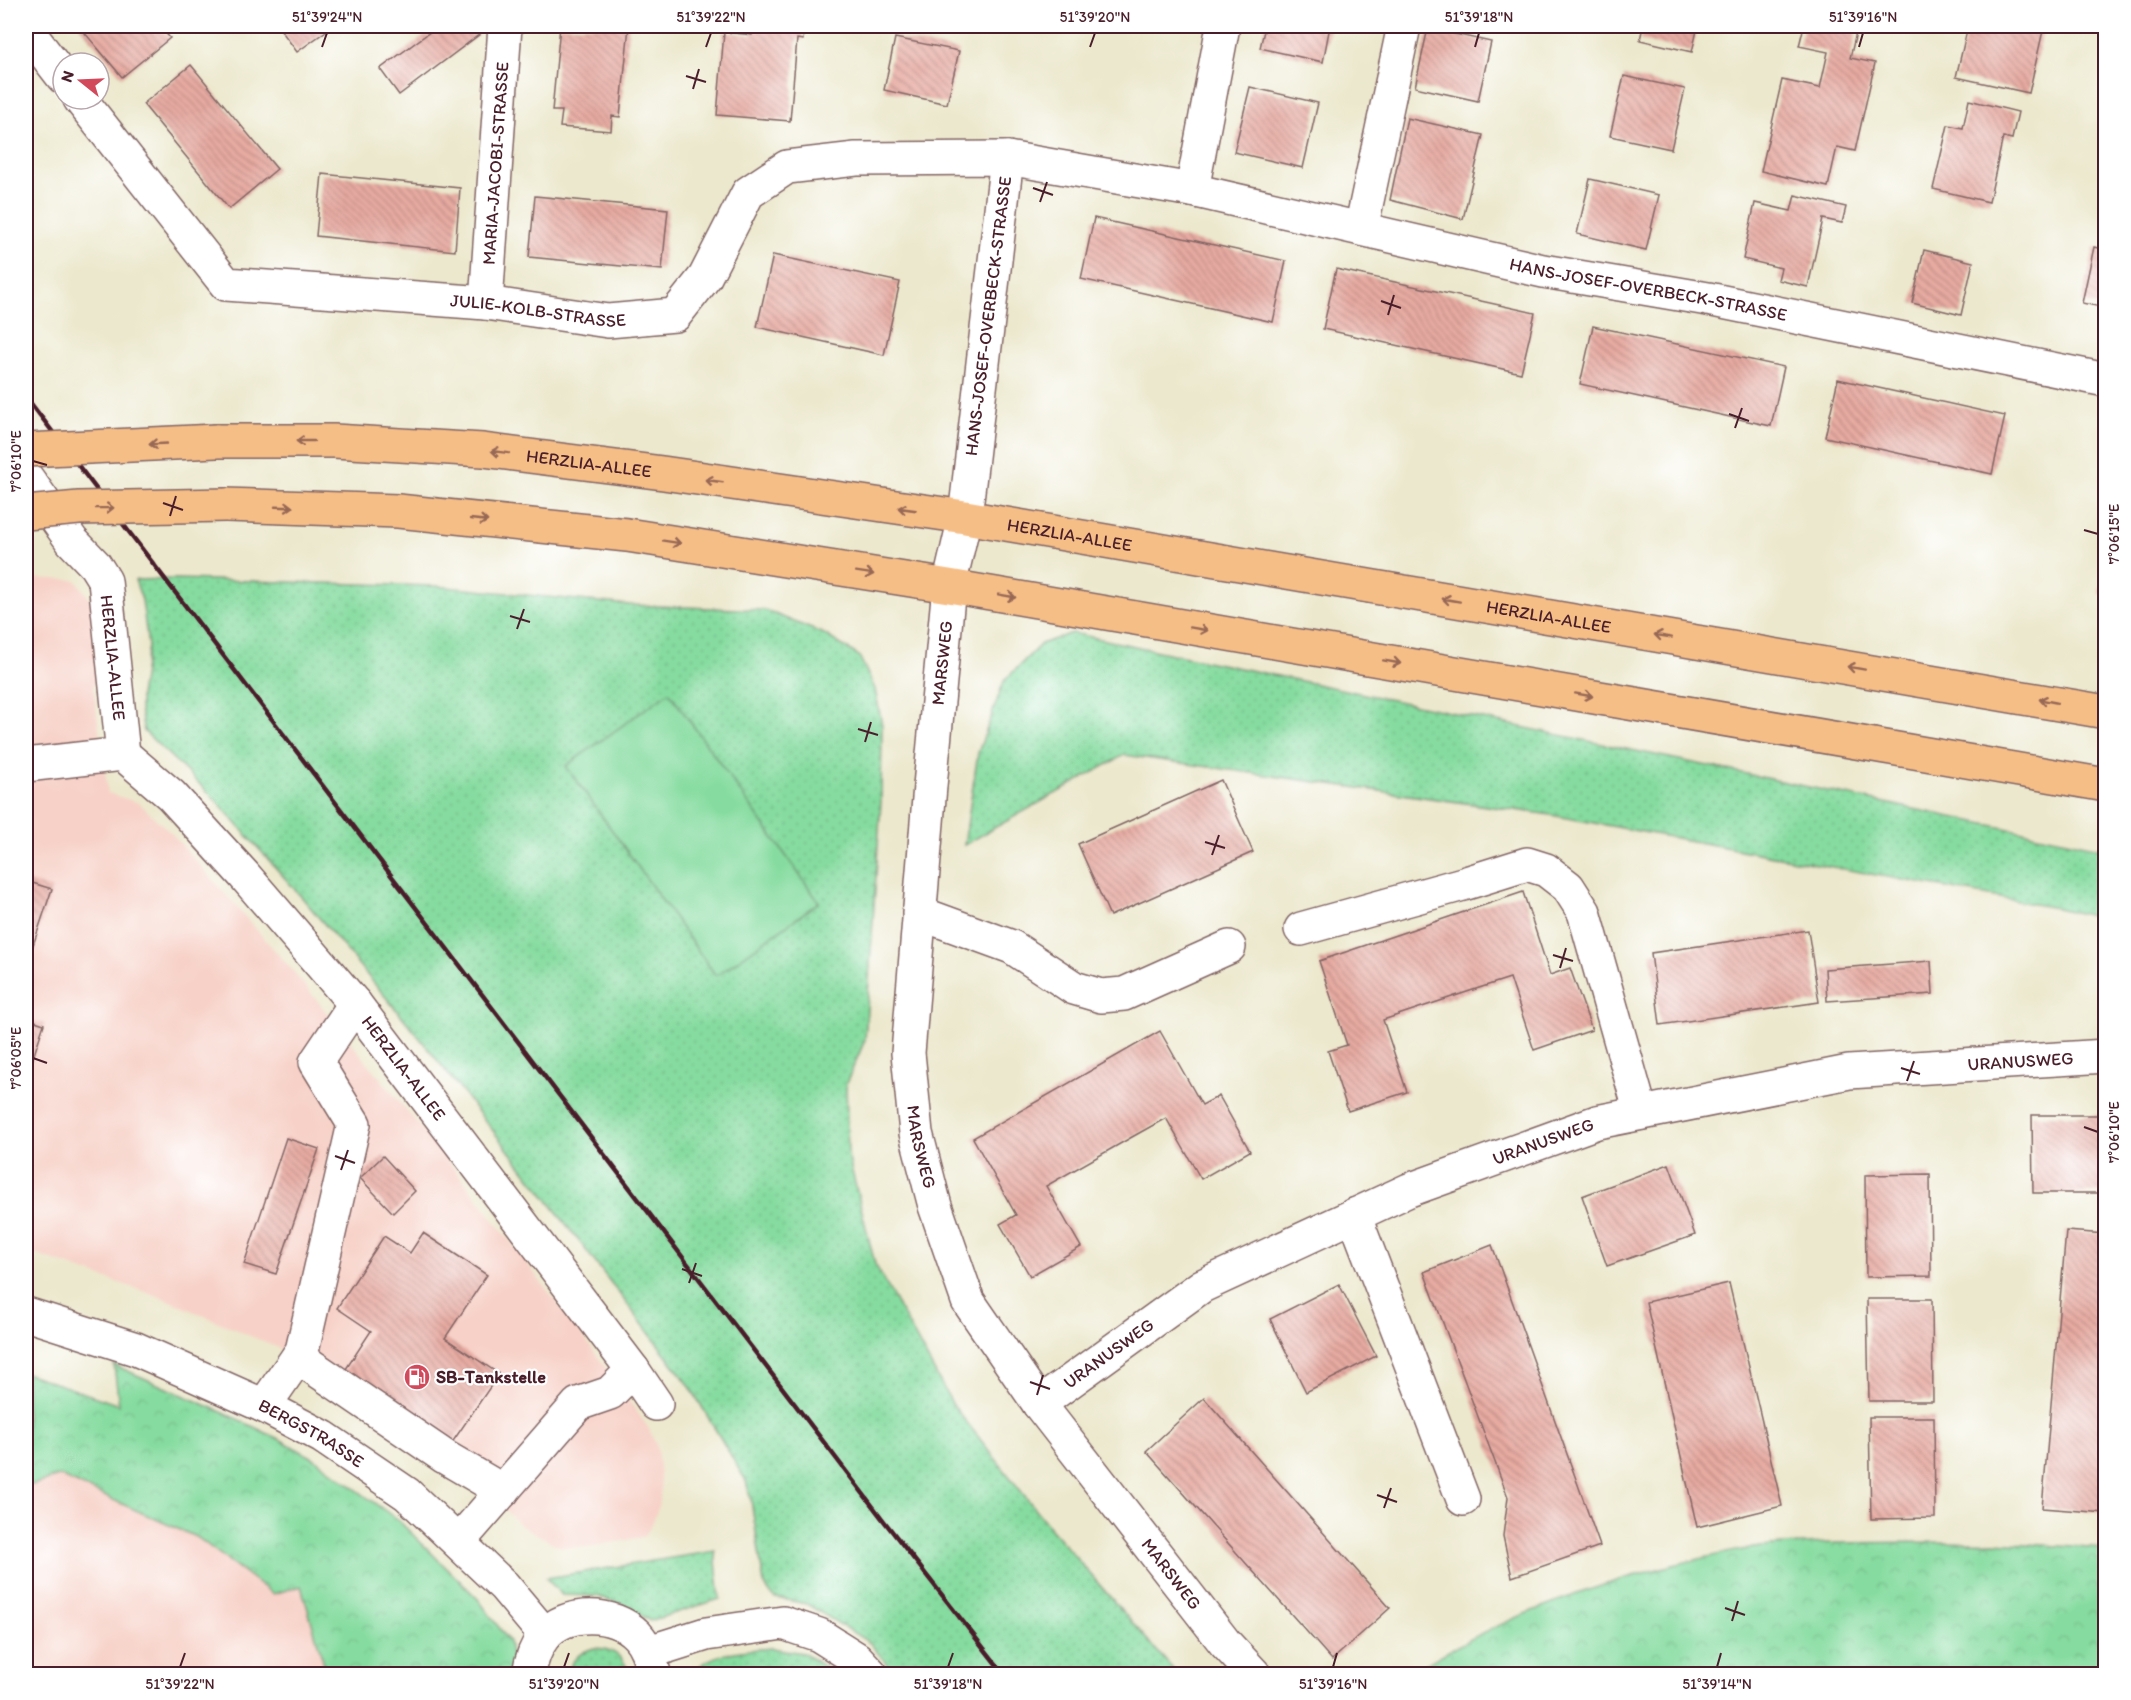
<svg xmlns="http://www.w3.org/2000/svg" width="2131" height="1700" font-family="Itim,sans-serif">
<defs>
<pattern id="grass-dots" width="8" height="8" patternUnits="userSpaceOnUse" patternTransform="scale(1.5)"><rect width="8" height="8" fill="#86dca0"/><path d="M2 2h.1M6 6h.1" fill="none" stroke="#75bc8a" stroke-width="1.8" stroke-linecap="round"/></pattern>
<pattern id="park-crowns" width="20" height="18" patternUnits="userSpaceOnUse" patternTransform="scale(1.5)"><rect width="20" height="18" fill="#86dca0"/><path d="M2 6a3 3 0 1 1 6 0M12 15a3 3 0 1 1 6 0" fill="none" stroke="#75bc8a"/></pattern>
<pattern id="building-back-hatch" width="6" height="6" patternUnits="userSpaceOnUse" patternTransform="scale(1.5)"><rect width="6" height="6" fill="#e7aba2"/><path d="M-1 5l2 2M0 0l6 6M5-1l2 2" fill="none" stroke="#bd8b84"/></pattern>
</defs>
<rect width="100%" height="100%" fill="#fff"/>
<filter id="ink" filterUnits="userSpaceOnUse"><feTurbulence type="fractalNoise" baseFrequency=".0167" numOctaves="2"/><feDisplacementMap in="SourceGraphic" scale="12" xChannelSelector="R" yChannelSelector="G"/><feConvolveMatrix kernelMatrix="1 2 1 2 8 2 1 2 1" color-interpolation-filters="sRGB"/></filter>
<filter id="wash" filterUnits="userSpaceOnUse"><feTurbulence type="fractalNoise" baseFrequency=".008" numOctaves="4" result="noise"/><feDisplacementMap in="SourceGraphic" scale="24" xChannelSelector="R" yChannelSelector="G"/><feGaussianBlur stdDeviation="1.35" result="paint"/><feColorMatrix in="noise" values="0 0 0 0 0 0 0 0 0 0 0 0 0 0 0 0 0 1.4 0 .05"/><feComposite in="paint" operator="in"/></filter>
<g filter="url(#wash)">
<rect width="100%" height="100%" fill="#ece8cd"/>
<g fill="#f7d1c7">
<polygon points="26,578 76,580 89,598 99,618 99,666 93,686 108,793 139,803 173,835 292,970 460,1176 593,1350 649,1429 657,1447 661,1487 658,1508 651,1527 643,1537 589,1547 561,1547 520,1525 461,1463 322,1367 163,1298 26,1251"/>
<polygon points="60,1476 198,1538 273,1594 301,1586 327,1674 26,1674 26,1487"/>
</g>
<g fill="url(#grass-dots)" stroke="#687e66" stroke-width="1.5">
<polygon points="176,579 436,586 630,605 765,610 824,634 859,656 875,689 882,725 881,801 865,1040 846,1084 848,1155 875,1264 953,1405 1051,1529 1177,1674 895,1674 870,1643 807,1604 776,1598 769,1592 764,1584 751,1500 746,1481 689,1385 543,1194 415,1032 305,901 214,798 144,731 140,710 140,696 148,646 142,600 135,580"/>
<polygon points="1072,633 2105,849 2105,919 2066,910 1551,815 1124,755 964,845 978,753 1004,681 1041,644"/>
<polygon points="715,1551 720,1599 650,1621 622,1604 596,1596 562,1595 546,1578"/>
<path d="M594,1648C611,1648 625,1656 629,1674H567C572,1660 579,1652 594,1648Z"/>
<path d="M772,1648L803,1653L836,1674H692C709,1651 746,1650 772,1648Z"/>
</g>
<g fill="url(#park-crowns)" stroke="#687e66" stroke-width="1.5">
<polygon points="114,1365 233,1417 281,1440 315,1459 399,1521 478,1599 509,1641 514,1674 327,1674 301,1586 273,1594 198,1538 60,1476 26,1487 26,1373 119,1405"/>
<path d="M1994,1542L2105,1549V1674H1410C1488,1623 1578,1590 1669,1566C1707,1557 1746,1547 1785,1545C1855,1541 1925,1543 1994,1542Z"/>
</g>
<polygon fill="#86dca0" stroke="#687e66" stroke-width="1.5" points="669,692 819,902 716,976 566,766"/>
<g id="blocks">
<g fill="url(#building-back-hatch)">
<polygon points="79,26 159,26 170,38 122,77"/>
<polygon points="278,26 333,26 297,52"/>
<polygon points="438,26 474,26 480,34 399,95 380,69"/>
<polygon points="560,26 629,26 620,117 612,116 611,131 560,127 562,111 552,111"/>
<polygon points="753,26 805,26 803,40 797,39 790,121 717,115 724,32 752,35"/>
<polygon points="1265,26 1330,26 1323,62 1260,48"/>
<polygon points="1643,26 1698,26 1692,52 1640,40"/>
<polygon points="1804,26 1823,26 1856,33 1850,58 1875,63 1855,151 1837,147 1828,187 1761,171 1782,80 1820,88 1828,52 1799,46"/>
<polygon points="1846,26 1863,26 1862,30"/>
<polygon points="1968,26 2044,26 2029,93 1956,77"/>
<polygon points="1428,28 1491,42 1478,101 1415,87"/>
<polygon points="895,38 959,51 947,104 884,90"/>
<polygon points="191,65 277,169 229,209 143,104"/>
<polygon points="1624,76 1685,89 1671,149 1610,136"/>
<polygon points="1250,87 1318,103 1303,168 1234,152"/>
<polygon points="1969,100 2018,112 2012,139 2003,137 1989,202 1933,189 1948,125 1963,128"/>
<polygon points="1407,118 1483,135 1463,219 1390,200"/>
<polygon points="322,174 460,188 455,251 316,236"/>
<polygon points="1590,179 1659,195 1646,250 1577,234"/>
<polygon points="1795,195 1846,207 1842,223 1823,219 1808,287 1778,280 1781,268 1743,259 1755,203 1791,211"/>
<polygon points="535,196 668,209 662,270 529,257"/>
<polygon points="1094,218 1286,261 1273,322 1081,279"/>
<polygon points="2094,247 2106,250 2106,308 2082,303"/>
<polygon points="1924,250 1973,262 1961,315 1912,303"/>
<polygon points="773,255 900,282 884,355 757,327"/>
<polygon points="1336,269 1535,313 1521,373 1323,329"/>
<polygon points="1593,326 1784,367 1771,426 1580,384"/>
<polygon points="1838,379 2005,416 1992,474 1825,437"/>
<polygon points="2106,567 2106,595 2099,593"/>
<polygon points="1221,780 1253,852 1110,916 1078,844"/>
<polygon points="26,881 52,889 26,966"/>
<polygon points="1523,892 1550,975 1570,968 1592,1030 1534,1050 1510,978 1479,988 1383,1020 1407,1092 1348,1111 1328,1051 1347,1045 1319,961"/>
<polygon points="1808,930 1819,1002 1660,1025 1651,953"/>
<polygon points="1931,961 1933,994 1827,1001 1825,969"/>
<polygon points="26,1018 44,1024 26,1079"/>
<polygon points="1160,1031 1202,1105 1219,1096 1250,1151 1201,1179 1166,1118 1132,1137 1046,1186 1081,1247 1030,1276 1000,1224 1016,1215 973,1138"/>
<polygon points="2032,1115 2105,1115 2105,1193 2033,1193"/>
<polygon points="286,1138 319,1149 276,1274 244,1264"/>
<polygon points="383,1156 415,1191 393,1213 360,1178"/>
<polygon points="1669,1164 1695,1235 1607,1266 1582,1196"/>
<polygon points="1930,1174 1931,1276 1866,1277 1865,1175"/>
<polygon points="2066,1231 2106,1234 2106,1513 2042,1508"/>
<polygon points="423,1233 487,1275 445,1338 499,1374 447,1450 340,1378 371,1331 337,1308 384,1236 410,1253"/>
<polygon points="1492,1245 1600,1546 1512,1577 1503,1536 1508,1497 1424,1272"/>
<polygon points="1729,1283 1782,1506 1697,1527 1646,1302"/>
<polygon points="1339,1284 1376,1356 1306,1392 1270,1319"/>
<polygon points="1867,1299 1932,1299 1933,1401 1869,1401"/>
<polygon points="1204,1398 1390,1608 1332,1660 1146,1451"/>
<polygon points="1869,1417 1934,1417 1935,1518 1871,1519"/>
</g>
</g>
</g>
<g filter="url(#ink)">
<use href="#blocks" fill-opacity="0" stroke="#836564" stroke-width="1.5"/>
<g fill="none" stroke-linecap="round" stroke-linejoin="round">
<defs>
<g id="minor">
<polyline points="26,29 63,77"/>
<path id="s1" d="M80,99L226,284L486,303L608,321L675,315L705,277L748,193L787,167L856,159L1007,158L1192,190L1543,271L1708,299L2106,380"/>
<path id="s2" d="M1007,158L965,517L949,586L930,786L908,1053L916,1133L935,1206L968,1301L1039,1404L1225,1643L1254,1674"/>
<polyline points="1192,190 1223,26"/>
<polyline points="1361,229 1404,26"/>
<path id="s3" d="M486,303L505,26"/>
<path id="s4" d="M26,477L72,541L95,565L105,581L123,754L26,765"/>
<path id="s5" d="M123,754L171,795L244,875L355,1004L633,1370L656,1404"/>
<polyline points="919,913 1012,947 1074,988 1101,996 1124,994 1229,947"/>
<polyline points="1301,929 1463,884 1527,864 1546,870 1568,887 1584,912 1641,1113"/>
<polyline points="1354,1215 1463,1499"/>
<path id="s6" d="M26,1314L136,1349L264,1406L323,1437L407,1494L504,1586L545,1635"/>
<polyline points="298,1357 445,1457 503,1491"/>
<path id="s7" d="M1039,1404L1202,1286L1409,1190L1597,1122L1849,1072L2106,1056"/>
<polyline points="264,1406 302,1351 354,1124 316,1062 355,1004"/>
<polyline points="459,1541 578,1404 610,1393 633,1370"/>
<polyline points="649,1652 706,1634 783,1623 819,1635 857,1659 871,1674"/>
<path d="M529,1674C531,1660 535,1648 544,1636C566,1610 614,1611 637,1635C647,1646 650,1659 654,1673"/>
</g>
<g id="major">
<path id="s8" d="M216,441H334L483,450L663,473L965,517L2106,712"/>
<polyline points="226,505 398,511 627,535 949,586 2106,785"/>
</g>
</defs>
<use href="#minor" stroke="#836564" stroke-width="36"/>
<use href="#major" stroke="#836564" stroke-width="36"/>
<use href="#minor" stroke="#fff" stroke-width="33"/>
<use href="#major" stroke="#f6be87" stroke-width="33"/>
<polyline stroke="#4a1f2b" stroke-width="4.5" points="26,397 884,1521 1004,1674"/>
<defs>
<g id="major-bridge">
<polyline points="26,450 216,441"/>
<polyline points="26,513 79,508 226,505"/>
</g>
</defs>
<use href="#major-bridge" stroke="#836564" stroke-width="36" stroke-linecap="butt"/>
<use href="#major-bridge" stroke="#f6be87" stroke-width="33"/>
</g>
<defs><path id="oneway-shaft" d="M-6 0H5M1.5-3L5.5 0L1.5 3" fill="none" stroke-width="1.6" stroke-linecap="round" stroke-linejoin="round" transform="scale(1.5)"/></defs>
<g stroke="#976754">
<use href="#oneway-shaft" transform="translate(305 441) rotate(-180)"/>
<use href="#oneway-shaft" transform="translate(158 444) rotate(177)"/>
<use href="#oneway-shaft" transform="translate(500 452) rotate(-173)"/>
<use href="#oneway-shaft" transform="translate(714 481) rotate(-172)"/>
<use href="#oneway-shaft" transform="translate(284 507) rotate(2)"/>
<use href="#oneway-shaft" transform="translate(105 508) rotate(-1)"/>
<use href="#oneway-shaft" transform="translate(907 509) rotate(-172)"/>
<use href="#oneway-shaft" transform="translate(479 520) rotate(6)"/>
<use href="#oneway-shaft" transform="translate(672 542) rotate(9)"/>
<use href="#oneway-shaft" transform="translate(865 573) rotate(9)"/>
<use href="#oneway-shaft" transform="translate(1007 596) rotate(10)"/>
<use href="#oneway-shaft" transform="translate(1451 600) rotate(-170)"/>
<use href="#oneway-shaft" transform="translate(1199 629) rotate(10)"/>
<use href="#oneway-shaft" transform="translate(1663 636) rotate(-170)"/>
<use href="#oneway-shaft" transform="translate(1392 662) rotate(10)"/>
<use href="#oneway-shaft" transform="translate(1856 668) rotate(-170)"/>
<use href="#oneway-shaft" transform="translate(1584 695) rotate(10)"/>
<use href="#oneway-shaft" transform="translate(2048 701) rotate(-169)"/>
</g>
</g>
<path fill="none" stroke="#4a1f2b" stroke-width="2" d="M322,47L327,33M706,47L711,33M1090,47L1095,33M1475,47L1479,33M1859,47L1863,33M686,76L706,82M693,89L699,69M1033,188L1053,195M1040,202L1047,182M1381,301L1401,308M1388,315L1394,295M1729,414L1749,421M1735,428L1742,408M33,461L47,465M163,503L183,510M170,516L176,496M2084,530L2098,534M510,616L530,622M517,629L524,609M858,729L878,735M865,742L871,722M1205,842L1225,848M1212,855L1219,835M1553,955L1573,961M1560,968L1566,948M33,1058L47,1063M1901,1068L1920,1074M1907,1081L1914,1061M2084,1127L2098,1132M335,1156L355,1163M341,1170L348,1150M682,1269L702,1276M689,1283L696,1263M1030,1382L1050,1389M1037,1395L1043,1375M1377,1495L1397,1502M1384,1508L1391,1488M1725,1608L1745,1615M1732,1621L1738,1601M180,1667L185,1653M564,1667L569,1653M948,1667L953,1653M1333,1667L1337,1653M1717,1667L1721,1653"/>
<defs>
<symbol id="fuel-disc" viewBox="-11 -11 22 22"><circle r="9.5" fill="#d1495b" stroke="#fff"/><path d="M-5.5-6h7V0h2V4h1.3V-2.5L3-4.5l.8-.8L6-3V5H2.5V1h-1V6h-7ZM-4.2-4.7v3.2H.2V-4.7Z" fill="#fff"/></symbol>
</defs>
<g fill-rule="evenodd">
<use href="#fuel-disc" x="402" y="1362" width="30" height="30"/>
</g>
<g text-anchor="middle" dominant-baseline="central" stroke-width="4.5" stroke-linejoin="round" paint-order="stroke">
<g font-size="18" fill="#4a1f2b" stroke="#fff">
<text stroke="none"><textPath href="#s3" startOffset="140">MARIA-JACOBI-STRASSE</textPath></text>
<text stroke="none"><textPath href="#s1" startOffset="1752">HANS-JOSEF-OVERBECK-STRASSE</textPath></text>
<text stroke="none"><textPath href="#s1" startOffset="549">JULIE-KOLB-STRASSE</textPath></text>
<text transform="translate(988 316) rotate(-83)">HANS-JOSEF-OVERBECK-STRASSE</text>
<text stroke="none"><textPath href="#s8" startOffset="374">HERZLIA-ALLEE</textPath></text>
<text stroke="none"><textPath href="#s8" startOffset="860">HERZLIA-ALLEE</textPath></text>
<text stroke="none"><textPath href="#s8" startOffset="1346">HERZLIA-ALLEE</textPath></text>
<text stroke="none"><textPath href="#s4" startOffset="208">HERZLIA-ALLEE</textPath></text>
<text transform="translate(942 663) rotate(-84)">MARSWEG</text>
<text stroke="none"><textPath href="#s7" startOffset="1058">URANUSWEG</textPath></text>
<text stroke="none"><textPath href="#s5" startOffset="422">HERZLIA-ALLEE</textPath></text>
<text stroke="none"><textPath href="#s7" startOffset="572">URANUSWEG</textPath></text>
<text stroke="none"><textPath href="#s2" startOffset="996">MARSWEG</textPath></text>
<text stroke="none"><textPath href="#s7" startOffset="86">URANUSWEG</textPath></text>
<text stroke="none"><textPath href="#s6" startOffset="310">BERGSTRASSE</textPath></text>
<text stroke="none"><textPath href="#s2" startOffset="1498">MARSWEG</textPath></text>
</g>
<g font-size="18" font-weight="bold" fill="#4a1f2b" stroke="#fff" text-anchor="start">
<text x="436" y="1377">SB-Tankstelle</text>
</g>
</g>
<rect width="2131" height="1700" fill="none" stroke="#fff" stroke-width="66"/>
<g transform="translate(81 81) rotate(288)"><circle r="28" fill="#ffffff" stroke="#b7a5aa" stroke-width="1.5"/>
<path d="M0-4.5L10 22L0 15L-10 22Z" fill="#d1495b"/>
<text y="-9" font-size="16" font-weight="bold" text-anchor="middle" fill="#4a1f2b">N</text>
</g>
<rect x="33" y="33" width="2065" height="1634" fill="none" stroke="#4a1f2b" stroke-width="2"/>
<g font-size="15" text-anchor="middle" fill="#4a1f2b">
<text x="327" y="22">51°39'24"N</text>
<text x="711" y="22">51°39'22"N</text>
<text x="1095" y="22">51°39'20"N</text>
<text x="1479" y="22">51°39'18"N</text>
<text x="1863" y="22">51°39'16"N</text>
<text transform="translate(16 461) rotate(-90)" y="5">7°06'10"E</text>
<text transform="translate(2114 534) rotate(-90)" y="5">7°06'15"E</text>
<text transform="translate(16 1058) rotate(-90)" y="5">7°06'05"E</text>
<text transform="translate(2114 1132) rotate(-90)" y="5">7°06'10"E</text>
<text x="180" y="1689">51°39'22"N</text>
<text x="564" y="1689">51°39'20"N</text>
<text x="948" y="1689">51°39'18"N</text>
<text x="1333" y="1689">51°39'16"N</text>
<text x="1717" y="1689">51°39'14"N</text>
</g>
</svg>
